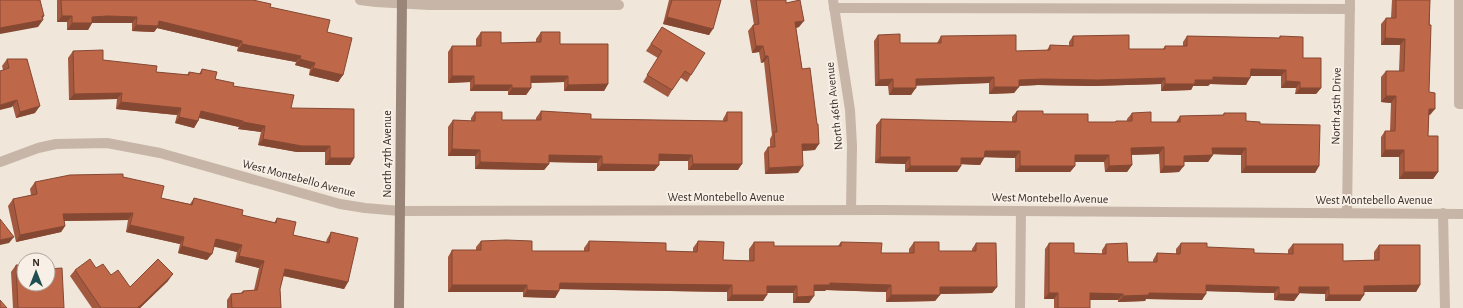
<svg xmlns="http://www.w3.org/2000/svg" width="1463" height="308" font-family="'Alegreya Sans',sans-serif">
<rect width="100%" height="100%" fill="#f0e6da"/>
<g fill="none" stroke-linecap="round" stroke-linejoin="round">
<g stroke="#c7b6a7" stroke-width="10">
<polyline points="360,0 376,2 429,5 619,5"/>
<polyline points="833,0 850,110 852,146 851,210"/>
<polyline points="1459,0 1459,104 1463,104"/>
<polyline points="834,8 1350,9"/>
<polyline points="0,162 38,148 56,144 107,143 160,153 340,204 365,208 400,211 883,210 1463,214"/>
<polyline points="1347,213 1350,0"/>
<polyline points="1443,213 1445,308"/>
<polyline points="1020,308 1021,211"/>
</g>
<polyline stroke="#9a8579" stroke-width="10" points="399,308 402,0"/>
</g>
<g fill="#a3593f">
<polygon points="57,0 253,0 327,32 343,75 338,82 309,75 310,69 295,65 296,62 237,51 238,47 157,28 154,32 132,31 132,23 92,23 88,30 67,30 67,22 57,22"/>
<polygon points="669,0 721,0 709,35 663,24"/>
<polygon points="750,0 786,0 786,3 799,27 796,28 815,150 802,151 798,173 765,174 764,153 768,147 770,147 770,139 772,135 764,62 761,63 759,52 752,53 748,31 753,25 754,25"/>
<polygon points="1392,0 1430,0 1429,92 1430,115 1429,115 1428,136 1438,172 1433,179 1399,179 1399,157 1381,157 1381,137 1385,131 1390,131 1391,103 1381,102 1381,77 1386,71 1399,71 1400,45 1381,45 1381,24 1386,18 1391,18"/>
<polygon points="662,27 691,75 687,82 680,77 668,97 643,82 658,58 646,51"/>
<polygon points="481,32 501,43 536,42 536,39 541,32 560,44 608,84 604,91 564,91 564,82 531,83 531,88 526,95 508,95 508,91 470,91 470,82 448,83 448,52 452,46 476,46 476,39"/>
<polygon points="878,35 900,43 937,43 941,36 1016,51 1047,50 1050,45 1069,46 1069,42 1073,36 1129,49 1163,49 1165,46 1183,46 1183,42 1187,36 1279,38 1280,36 1303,58 1321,88 1316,94 1295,94 1296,88 1281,88 1281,76 1250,76 1246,85 1210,84 1208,86 1193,86 1191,90 1161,91 1161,84 1093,86 1038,85 1019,86 1014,93 989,94 989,83 916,85 911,95 889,95 888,86 875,86 874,41"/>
<polygon points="73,51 103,60 156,72 187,75 189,72 199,74 202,69 215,79 291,108 354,158 350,165 325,165 325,152 297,152 258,145 261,132 238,129 239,127 199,118 198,121 194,128 175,123 177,115 116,109 117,99 69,100 68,58"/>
<polygon points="7,59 35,113 16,118 2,66"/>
<polygon points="541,111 591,119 723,121 723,119 727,112 738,170 688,170 688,161 659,161 659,165 654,171 597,171 597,163 549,162 549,164 544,170 475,169 475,156 448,156 448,127 453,120 471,121 471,118 475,112 502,120 536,120 536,118"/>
<polygon points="1017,111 1043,114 1088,122 1115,122 1116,121 1127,121 1127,119 1132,113 1151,122 1176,122 1180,116 1223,115 1224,113 1246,121 1260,124 1319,166 1315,173 1241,173 1241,155 1213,154 1208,162 1184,162 1179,172 1160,173 1159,154 1131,155 1132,165 1127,172 1105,172 1104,162 1075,162 1075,166 1070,172 1015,172 1015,158 984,157 984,158 980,165 961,164 961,166 957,172 905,172 905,164 875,163 876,125 881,119 1012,122 1012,117"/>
<polygon points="123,177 161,198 190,204 194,198 242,215 274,223 277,218 293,235 326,242 327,239 331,232 348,282 344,289 283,276 280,289 281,308 227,308 227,300 231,294 241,293 243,291 254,290 259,268 235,262 237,252 214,246 207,260 178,253 180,244 126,232 128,220 64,221 65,226 61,232 16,242 8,206 13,199 31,195 30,189 35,182"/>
<polygon points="481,241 532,251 584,251 584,248 589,241 666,251 693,252 693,248 698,241 723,260 749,261 749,249 754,242 774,246 838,246 841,242 881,253 909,253 909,249 914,242 939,251 972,251 972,249 976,243 997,287 992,293 940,294 935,301 886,302 886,292 826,290 825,291 814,291 809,303 793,303 793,293 767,293 763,301 727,301 727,292 559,289 559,291 555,298 523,297 523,292 448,292 448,257 452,250 476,250 476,247"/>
<polygon points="1049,243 1074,253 1102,254 1102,250 1106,244 1128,262 1153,262 1153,260 1157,253 1176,254 1176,249 1181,243 1207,247 1254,253 1288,254 1288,250 1293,244 1343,261 1374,260 1374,252 1379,245 1420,285 1416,292 1364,292 1360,301 1325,301 1325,294 1299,293 1299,294 1294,301 1274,300 1274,293 1206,291 1202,300 1146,299 1145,301 1118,302 1118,300 1090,300 1090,308 1054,308 1054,299 1044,299 1045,249"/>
<polygon points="16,265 64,308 13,308 11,272"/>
<polygon points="96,268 111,275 130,287 168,281 140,308 92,308 70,276 75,270"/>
</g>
<g fill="#854833">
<polygon points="42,16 44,16 41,21 43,20 38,27 0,34 0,28"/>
<polygon points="62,16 72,16 67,22 57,22"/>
<polygon points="108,16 137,17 132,23 88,23 92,17"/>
<polygon points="667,17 713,29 709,35 663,24"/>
<polygon points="159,21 242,41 238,47 157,28 154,32 132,31 136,25"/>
<polygon points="804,21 799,27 790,29 795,22"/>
<polygon points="72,23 92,23 88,30 67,30"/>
<polygon points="1385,38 1405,39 1400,45 1381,45"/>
<polygon points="242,44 301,56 296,62 237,51"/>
<polygon points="756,46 763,46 759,52 752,53"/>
<polygon points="765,56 768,56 764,62 761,63"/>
<polygon points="300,59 315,63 310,69 295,65"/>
<polygon points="313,68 343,75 338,82 309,75"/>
<polygon points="1251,69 1286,70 1281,76 1246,76"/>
<polygon points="452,76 474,76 470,82 448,83"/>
<polygon points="531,76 568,76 564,82 526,83"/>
<polygon points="994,77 989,83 911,86 916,79"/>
<polygon points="1213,77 1250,78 1246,85 1210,84 1208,86 1193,86 1191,90 1161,91 1165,84"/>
<polygon points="1165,78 1161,84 1093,86 1038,85 1014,86 1019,80 1043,79"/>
<polygon points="893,79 888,86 875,86 879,80"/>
<polygon points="1286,81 1300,82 1296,88 1281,88"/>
<polygon points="608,84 604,91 564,91 568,85"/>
<polygon points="474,85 512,85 508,91 470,91"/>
<polygon points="994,87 1019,87 1014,93 989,94"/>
<polygon points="512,88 531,88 526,95 508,95"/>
<polygon points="893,88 916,88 911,95 889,95"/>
<polygon points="1300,88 1321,88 1316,94 1295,94"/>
<polygon points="122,93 117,99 69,100 74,94"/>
<polygon points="1386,96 1396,96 1391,103 1381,102"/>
<polygon points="17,100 12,107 0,110 0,105"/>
<polygon points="121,102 181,108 177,115 116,109"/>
<polygon points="40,106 35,113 16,118 20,112"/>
<polygon points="1429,109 1435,109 1430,115 1424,115"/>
<polygon points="201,111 243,121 239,127 196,117"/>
<polygon points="179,117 198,121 194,128 175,123"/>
<polygon points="243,122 265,126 261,132 238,129"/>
<polygon points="263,139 330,146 325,152 297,152 258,145"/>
<polygon points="802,144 819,144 815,150 797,151"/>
<polygon points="1164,147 1159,154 1126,155 1131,148"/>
<polygon points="1212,148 1246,148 1241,155 1208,154"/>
<polygon points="452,149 480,150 475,156 448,156"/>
<polygon points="1385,150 1404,150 1399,157 1381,157"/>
<polygon points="985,151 1020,151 1015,158 980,157"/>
<polygon points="659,154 692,155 688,161 654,161"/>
<polygon points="549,155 602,156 597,163 544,162"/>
<polygon points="1075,155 1109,155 1104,162 1070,162"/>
<polygon points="1213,155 1208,162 1179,162 1184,156"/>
<polygon points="880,157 910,157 905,164 875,163"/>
<polygon points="330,158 354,158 350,165 325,165"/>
<polygon points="961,158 984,158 980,165 957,164"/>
<polygon points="480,162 549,164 544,170 475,169"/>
<polygon points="602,164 659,165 654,171 597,171"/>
<polygon points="693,164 742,164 738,170 688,170"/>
<polygon points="1132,165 1127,172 1105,172 1109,166"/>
<polygon points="803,166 798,173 765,174 769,168"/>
<polygon points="910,166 961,166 957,172 905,172"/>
<polygon points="1020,166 1075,166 1070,172 1015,172"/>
<polygon points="1164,166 1184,166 1179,172 1160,173"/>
<polygon points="1246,166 1319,166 1315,173 1241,173"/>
<polygon points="1404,172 1438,172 1433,179 1399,179"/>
<polygon points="133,213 128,220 58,221 63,214"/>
<polygon points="130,225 184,237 180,244 126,232"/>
<polygon points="65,226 61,232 16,242 20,235"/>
<polygon points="14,237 9,243 0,245 0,240"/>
<polygon points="216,239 242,245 237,252 211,246"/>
<polygon points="182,246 212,254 207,260 178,253"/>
<polygon points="239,256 264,261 259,268 235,262"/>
<polygon points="285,269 348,282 344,289 280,275"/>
<polygon points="173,274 168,281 140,308 137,308"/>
<polygon points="560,283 732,285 727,292 555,289"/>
<polygon points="830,283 891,285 886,292 826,290 825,291 809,291 814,285"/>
<polygon points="452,285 527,285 523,292 448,292"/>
<polygon points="1206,285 1279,287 1274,293 1202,291"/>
<polygon points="1420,285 1416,292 1359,292 1364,286"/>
<polygon points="767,286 797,286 793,293 763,293"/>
<polygon points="940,287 997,287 992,293 935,294"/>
<polygon points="1299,287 1329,287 1325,294 1294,293"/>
<polygon points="527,290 559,291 555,298 523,297"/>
<polygon points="1049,293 1058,293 1054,299 1044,299"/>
<polygon points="1090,293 1123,294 1118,300 1086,300"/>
<polygon points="1149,293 1206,294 1202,300 1146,299 1145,301 1118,302 1123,296"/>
<polygon points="1279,294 1299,294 1294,301 1274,300"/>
<polygon points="732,295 767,295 763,301 727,301"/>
<polygon points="891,295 940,295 935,301 886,302"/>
<polygon points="1329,295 1364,295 1360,301 1325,301"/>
<polygon points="814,296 809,303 793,303 797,297"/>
</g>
<g fill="#be6749" stroke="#854833">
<polygon points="0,0 40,0 44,16 42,16 43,20 0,28"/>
<polygon points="61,0 253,0 271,4 270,7 330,20 327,32 352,38 343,75 313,68 315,63 300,59 301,56 242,44 242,41 159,21 158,26 136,25 137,17 108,16 92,17 92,23 72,23 72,16 62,16"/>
<polygon points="672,0 721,0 713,29 667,17"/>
<polygon points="756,0 786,0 786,3 800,0 804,21 795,22 802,69 810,68 817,124 818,124 819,144 802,144 803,166 769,168 768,147 775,147 774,132 777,132 768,56 765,56 763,46 756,46 753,25 759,24"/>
<polygon points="1396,0 1430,0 1429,25 1431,25 1429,92 1435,93 1435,109 1429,109 1428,136 1438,136 1438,172 1404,172 1404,150 1385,150 1385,131 1395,131 1396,96 1386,96 1386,71 1404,71 1405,39 1385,38 1386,18 1396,18"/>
<polygon points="662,27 705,53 691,75 685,71 672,90 647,75 662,51 651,44"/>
<polygon points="481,32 501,32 501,43 541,42 541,32 560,32 560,44 608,44 608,84 568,85 568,76 531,76 531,88 512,88 512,85 474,85 474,76 452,76 452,46 481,46"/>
<polygon points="900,34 900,43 941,43 941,36 1016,35 1016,51 1050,50 1050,45 1073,46 1073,36 1129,35 1129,49 1165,49 1165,46 1187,46 1187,36 1280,38 1280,36 1303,37 1303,58 1321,58 1321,88 1300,88 1300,82 1286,81 1286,70 1251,69 1250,78 1213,77 1213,80 1195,80 1195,84 1165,84 1165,78 1098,80 1043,79 1019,80 1019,87 994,87 994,77 916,79 916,88 893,88 893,79 879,80 878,35"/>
<polygon points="103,50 103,60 157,66 156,72 189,75 189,72 201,74 202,69 217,72 215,79 234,83 233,86 294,95 291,108 354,109 354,158 330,158 330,146 302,146 263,139 265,126 243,122 243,121 201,111 198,121 179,117 181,108 121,102 122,93 74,94 73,51"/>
<polygon points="7,59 27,59 40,106 20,112 17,100 0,105 0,71 9,68"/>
<polygon points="541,111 591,114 591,119 727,121 727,112 742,112 742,164 693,164 692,155 659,154 659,165 602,164 602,156 549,155 549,164 480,162 480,150 452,149 453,120 475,121 475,112 502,112 502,120 541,120"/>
<polygon points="1017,111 1043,111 1043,114 1088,114 1088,122 1116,122 1116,121 1132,121 1132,113 1151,112 1151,122 1180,122 1180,116 1224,115 1224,113 1246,113 1246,121 1260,122 1260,124 1320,125 1319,166 1246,166 1246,148 1212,148 1213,155 1184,156 1184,166 1164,166 1164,147 1131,148 1132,165 1109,166 1109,155 1075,155 1075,166 1020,166 1020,151 985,151 984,158 961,158 961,166 910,166 910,157 880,157 881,119 1016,122"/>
<polygon points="123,174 123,177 164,186 161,198 192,205 194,198 243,210 242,215 276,223 277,218 296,222 293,235 329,243 331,232 358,238 348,282 285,269 280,289 281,308 232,308 231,294 243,293 243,291 257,290 264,261 239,256 242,245 216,239 212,254 182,246 184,237 130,225 133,213 63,214 65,226 20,235 13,199 37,194 35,182 70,175"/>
<polygon points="0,219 14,237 0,240"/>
<polygon points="506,240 532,241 532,251 589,251 589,241 666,243 666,251 697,252 698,241 724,242 723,260 754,261 754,242 774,242 774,246 841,246 841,242 882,243 881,253 914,253 914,242 939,242 939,251 976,251 976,243 996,243 997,287 940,287 940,295 891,295 891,285 830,283 830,285 814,285 814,296 797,297 797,286 767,286 767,295 732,295 732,285 560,283 559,291 527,290 527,285 452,285 452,250 481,250 481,241"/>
<polygon points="1049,243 1074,243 1074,253 1106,254 1106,244 1127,243 1128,262 1157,262 1157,253 1180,254 1181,243 1207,243 1207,247 1254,249 1254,253 1293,254 1293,244 1343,244 1343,261 1379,260 1379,245 1420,245 1420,285 1364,286 1364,295 1329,295 1329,287 1299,287 1299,294 1279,294 1279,287 1206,285 1206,294 1149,293 1149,295 1123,296 1123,294 1090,293 1090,308 1058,308 1058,293 1049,293"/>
<polygon points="90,259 96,268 103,264 111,275 118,270 130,287 158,259 173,274 141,305 137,308 101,308 75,270"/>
<polygon points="16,265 24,265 24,284 48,284 48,269 62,268 64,308 18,308"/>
<polygon points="0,300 7,308 0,308"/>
</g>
<g text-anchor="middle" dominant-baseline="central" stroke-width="4" stroke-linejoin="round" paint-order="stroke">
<g font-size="12" fill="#342b27" stroke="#f8f0e6">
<text transform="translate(834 106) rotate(-96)">North 46th Avenue</text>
<text transform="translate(1336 106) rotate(-89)">North 45th Drive</text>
<text transform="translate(387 154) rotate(-90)">North 47th Avenue</text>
<text transform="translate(299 178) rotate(15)">West Montebello Avenue</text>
<text x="726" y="197">West Montebello Avenue</text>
<text transform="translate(1050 198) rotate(1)">West Montebello Avenue</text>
<text x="1374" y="200">West Montebello Avenue</text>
</g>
</g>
<g transform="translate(36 272)"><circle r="19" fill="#f8f0e6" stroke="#aaa19a"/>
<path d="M0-3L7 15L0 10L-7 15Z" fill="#1f4f53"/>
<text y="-6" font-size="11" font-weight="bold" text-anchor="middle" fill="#342b27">N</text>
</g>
</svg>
